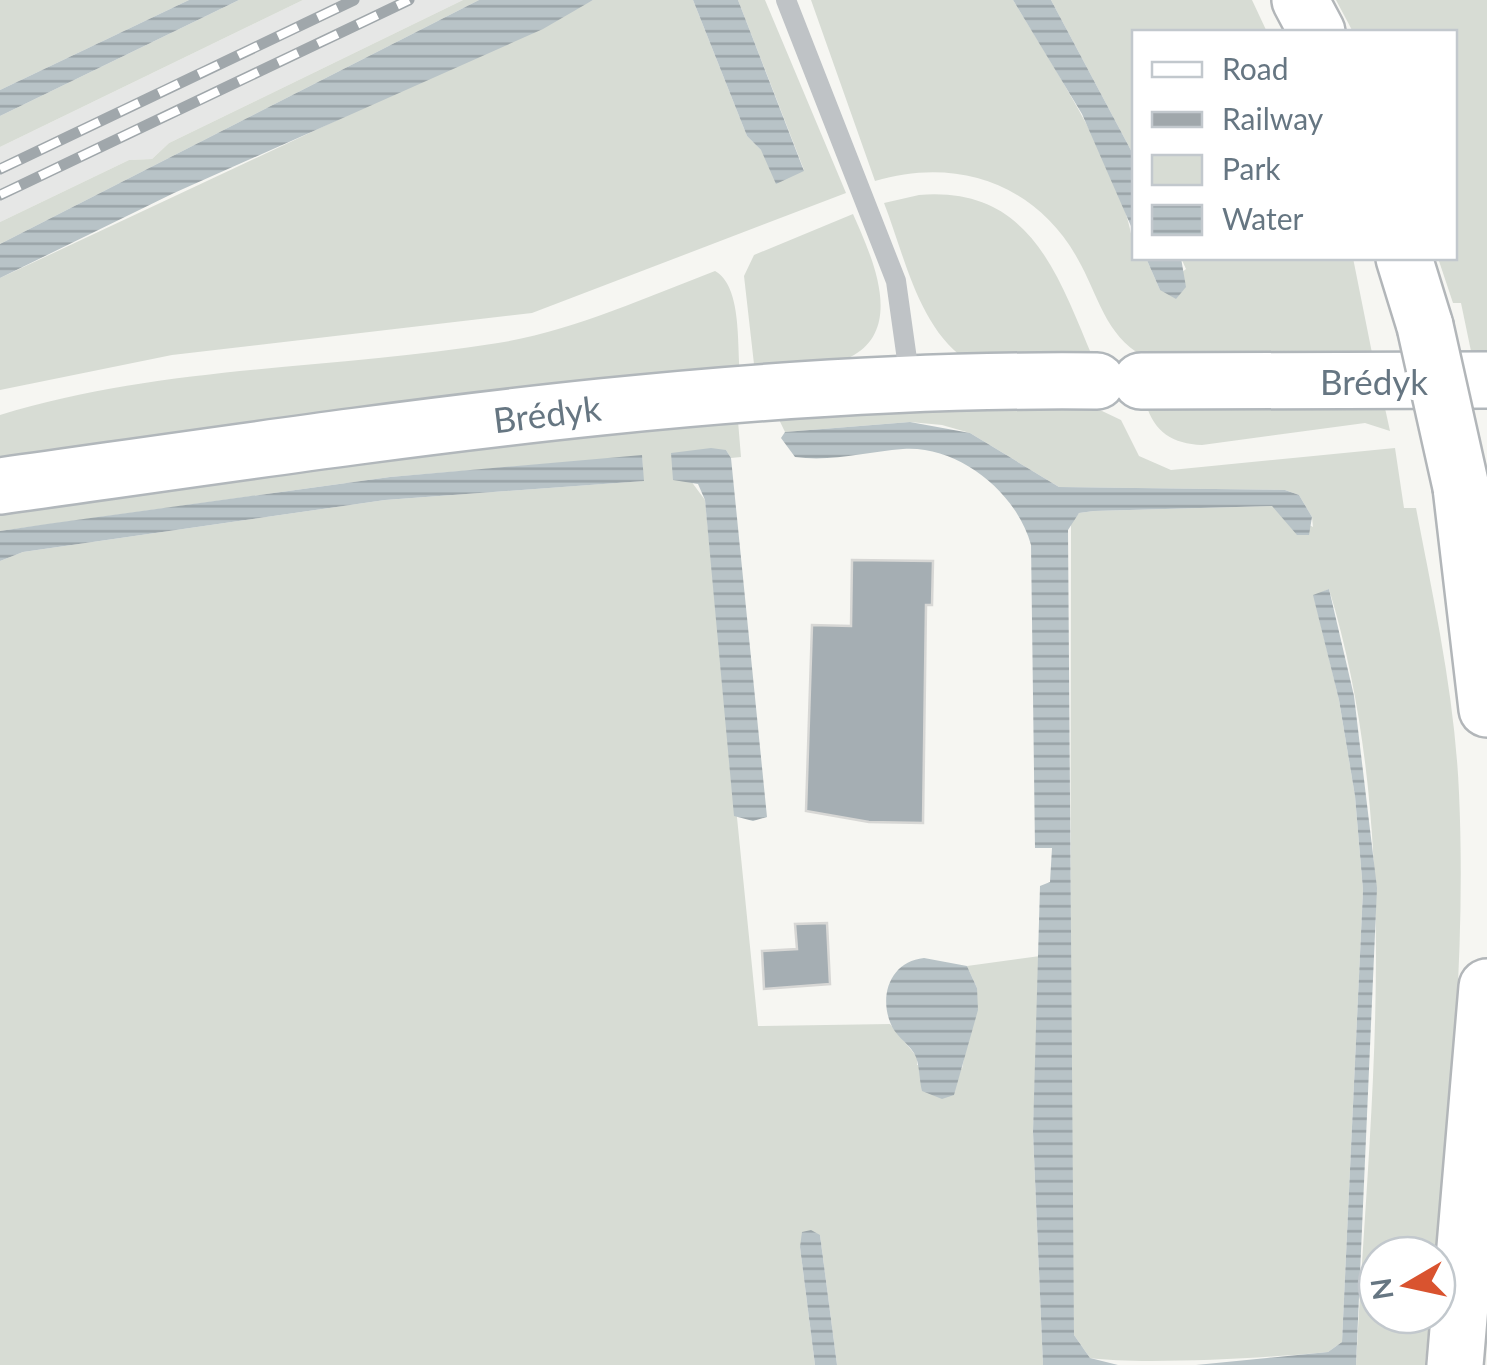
<svg xmlns="http://www.w3.org/2000/svg" width="1487" height="1365" font-family="Lato,sans-serif">
<defs>
<pattern id="water-rules" width="6" height="5" patternUnits="userSpaceOnUse" patternTransform="scale(2.5)"><rect width="6" height="5" fill="#b8c3c7"/><path d="M0 2.5h6" fill="none" stroke="#99a3a7"/></pattern>
</defs>
<rect width="100%" height="100%" fill="#f6f6f2"/>
<polygon fill="#e6e7e6" points="303,0 463,0 169,143 152,159 129,160 0,222 0,147"/>
<g fill="#d7dcd4">
<polygon points="0,0 189,0 0,90"/>
<polygon points="239,0 303,0 0,147 0,116"/>
<polygon points="463,0 479,0 0,244 0,222 129,160 152,159 169,143"/>
<polygon points="593,0 693,0 747,136 761,150 804,170 738,0 765,0 846,193 532,313 172,355 0,390 0,278"/>
<path d="M811,0H1013C1050,61 1134,188 1134,258H1146L1160,290L1186,269L1181,258H1353L1374,363L1151,360C1108,341 1101,303 1081,265C1040,185 959,156 875,181Z"/>
<polygon points="1051,0 1252,0 1267,32 1134,32 1134,156"/>
<polygon points="1336,0 1487,0 1487,356 1472,356 1461,303 1453,303 1438,258 1454,258 1454,32 1353,32"/>
<path d="M919,195C1030,186 1057,273 1093,358L965,359C918,326 904,254 884,203Z"/>
<path d="M853,214C870,253 905,325 854,355C828,371 785,369 755,373L744,276L754,255Z"/>
<path d="M715,271C742,286 737,344 740,373L0,465V415C162,365 332,370 498,343C573,331 644,298 715,271Z"/>
<path d="M1383,399L1390,431L1365,423L1202,445C1173,444 1154,432 1146,404Z"/>
<path d="M1081,401L1121,420L1139,456L1171,470L1395,448L1404,508H1416C1434,602 1455,697 1459,793C1466,948 1451,1101 1436,1255H1377V1315H1430L1425,1365H1356C1369,1108 1405,840 1329,589L1314,596L1339,700L1355,796L1363,890L1342,1342L1328,1352C1270,1358 1139,1365 1090,1358L1074,1335L1070,1215L1071,521L1079,513L1094,511L1272,506L1313,527L1312,517L1299,495L1285,490L1059,487L970,433L942,425L910,422L785,432L773,407Z"/>
<polygon points="671,414 738,421 741,457 731,458 726,450 671,454 705,500 758,1026 890,1024 917,1057 917,1065 962,1069 977,988 967,966 1040,956 1033,1132 1043,1365 837,1365 820,1235 800,1247 815,1365 0,1365 0,561 23,552 385,500 643,481 642,456 390,477 0,531 0,505"/>
</g>
<g fill="url(#water-rules)">
<polygon points="189,0 239,0 0,116 0,90"/>
<polygon points="479,0 593,0 543,29 174,193 0,278 0,244"/>
<polygon points="693,0 738,0 804,171 776,184 761,150 747,136"/>
<polygon points="1013,0 1051,0 1134,156 1134,233 1082,114"/>
<polygon points="1146,258 1181,258 1186,287 1176,299 1160,290"/>
<path d="M910,422L970,433L1059,487L1285,490L1299,495L1312,517L1309,535H1297L1272,506L1094,511L1079,513L1068,530L1074,1335L1090,1358L1118,1365H1043L1033,1132L1040,886L1050,882L1052,848H1035L1031,545C1017,493 959,445 903,449C866,452 832,462 795,457L781,438L785,432Z"/>
<polygon points="711,448 726,450 731,458 767,817 753,821 734,816 705,500 698,484 673,480 671,453"/>
<polygon points="642,455 644,481 385,500 23,552 0,561 0,531 47,524 390,477"/>
<polygon points="1329,589 1354,696 1377,888 1356,1365 1196,1365 1328,1352 1342,1342 1363,890 1355,796 1339,700 1313,595"/>
<path d="M924,958L967,966L977,988L978,1010L954,1095L942,1099L922,1091C919,1080 920,1063 914,1053C907,1042 895,1036 890,1022C879,993 892,961 924,958Z"/>
<polygon points="811,1230 820,1235 837,1365 815,1365 800,1247 802,1232"/>
</g>
<g fill="#a5aeb3" stroke="#d7d7d5" stroke-width="2.5">
<polygon points="852,560 933,561 932,605 926,605 923,823 869,822 806,811 812,625 851,626"/>
<polygon points="827,923 830,984 764,989 762,951 797,949 795,924"/>
</g>
<g fill="none" stroke-linecap="round" stroke-linejoin="round">
<defs>
<g id="secondary">
<polyline points="1141,381 1487,380"/>
<path d="M0,486C364,435 728,377 1097,381"/>
</g>
<g id="highway">
<polyline points="1300,0 1317,32"/>
<polyline points="1404,258 1425,326"/>
<polyline points="1461,487 1487,709"/>
<polyline points="1455,1365 1487,987"/>
</g>
</defs>
<use href="#secondary" stroke="#b1b7bb" stroke-width="60"/>
<use href="#highway" stroke="#b2b6b9" stroke-width="60"/>
<polyline stroke="#bfc3c6" stroke-width="20" points="786,0 896,281 910,381"/>
<use href="#secondary" stroke="#fff" stroke-width="55"/>
<use href="#highway" stroke="#fff" stroke-width="55"/>
<defs>
<g id="rail">
<polyline points="0,169 354,0"/>
<polyline points="0,195 409,0"/>
</g>
</defs>
<use href="#rail" stroke="#a0a7ab" stroke-width="11"/>
<use href="#rail" stroke="#fff" stroke-width="8" stroke-dasharray="22" stroke-linecap="butt"/>
<defs>
<polyline id="highway-bridge" points="1425,326 1461,487"/>
</defs>
<use href="#highway-bridge" stroke="#b2b6b9" stroke-width="60" stroke-linecap="butt"/>
<use href="#highway-bridge" stroke="#fff" stroke-width="55"/>
</g>
<g text-anchor="middle" dominant-baseline="central" stroke-width="10" stroke-linejoin="round" paint-order="stroke">
<g font-size="35" fill="#667682" stroke="#fff">
<text x="1374" y="381">Brédyk</text>
<text transform="translate(547 413) rotate(-7)">Brédyk</text>
</g>
</g>
<rect x="1132" y="30" width="325" height="230" fill="#ffffff" stroke="#c2c8cd" stroke-width="2.5"/>
<rect x="1152" y="62" width="50" height="15" fill="#ffffff" stroke="#c2c8cd" stroke-width="2.5"/>
<text x="1222" y="80" font-size="30" fill="#667682">Road</text>
<rect x="1152" y="112" width="50" height="15" fill="#a0a7ab" stroke="#c2c8cd" stroke-width="2.5"/>
<text x="1222" y="130" font-size="30" fill="#667682">Railway</text>
<rect x="1152" y="155" width="50" height="30" fill="#d7dcd4" stroke="#c2c8cd" stroke-width="2.5"/>
<text x="1222" y="180" font-size="30" fill="#667682">Park</text>
<rect x="1152" y="205" width="50" height="30" fill="url(#water-rules)" stroke="#c2c8cd" stroke-width="2.5"/>
<text x="1222" y="230" font-size="30" fill="#667682">Water</text>
<g transform="translate(1407 1285) rotate(261)"><circle r="48" fill="#ffffff" stroke="#c2c8cd" stroke-width="2.5"/>
<path d="M0-8L18 38L0 25L-18 38Z" fill="#d9532f"/>
<text y="-15" font-size="28" font-weight="bold" text-anchor="middle" fill="#667682">N</text>
</g>
</svg>
